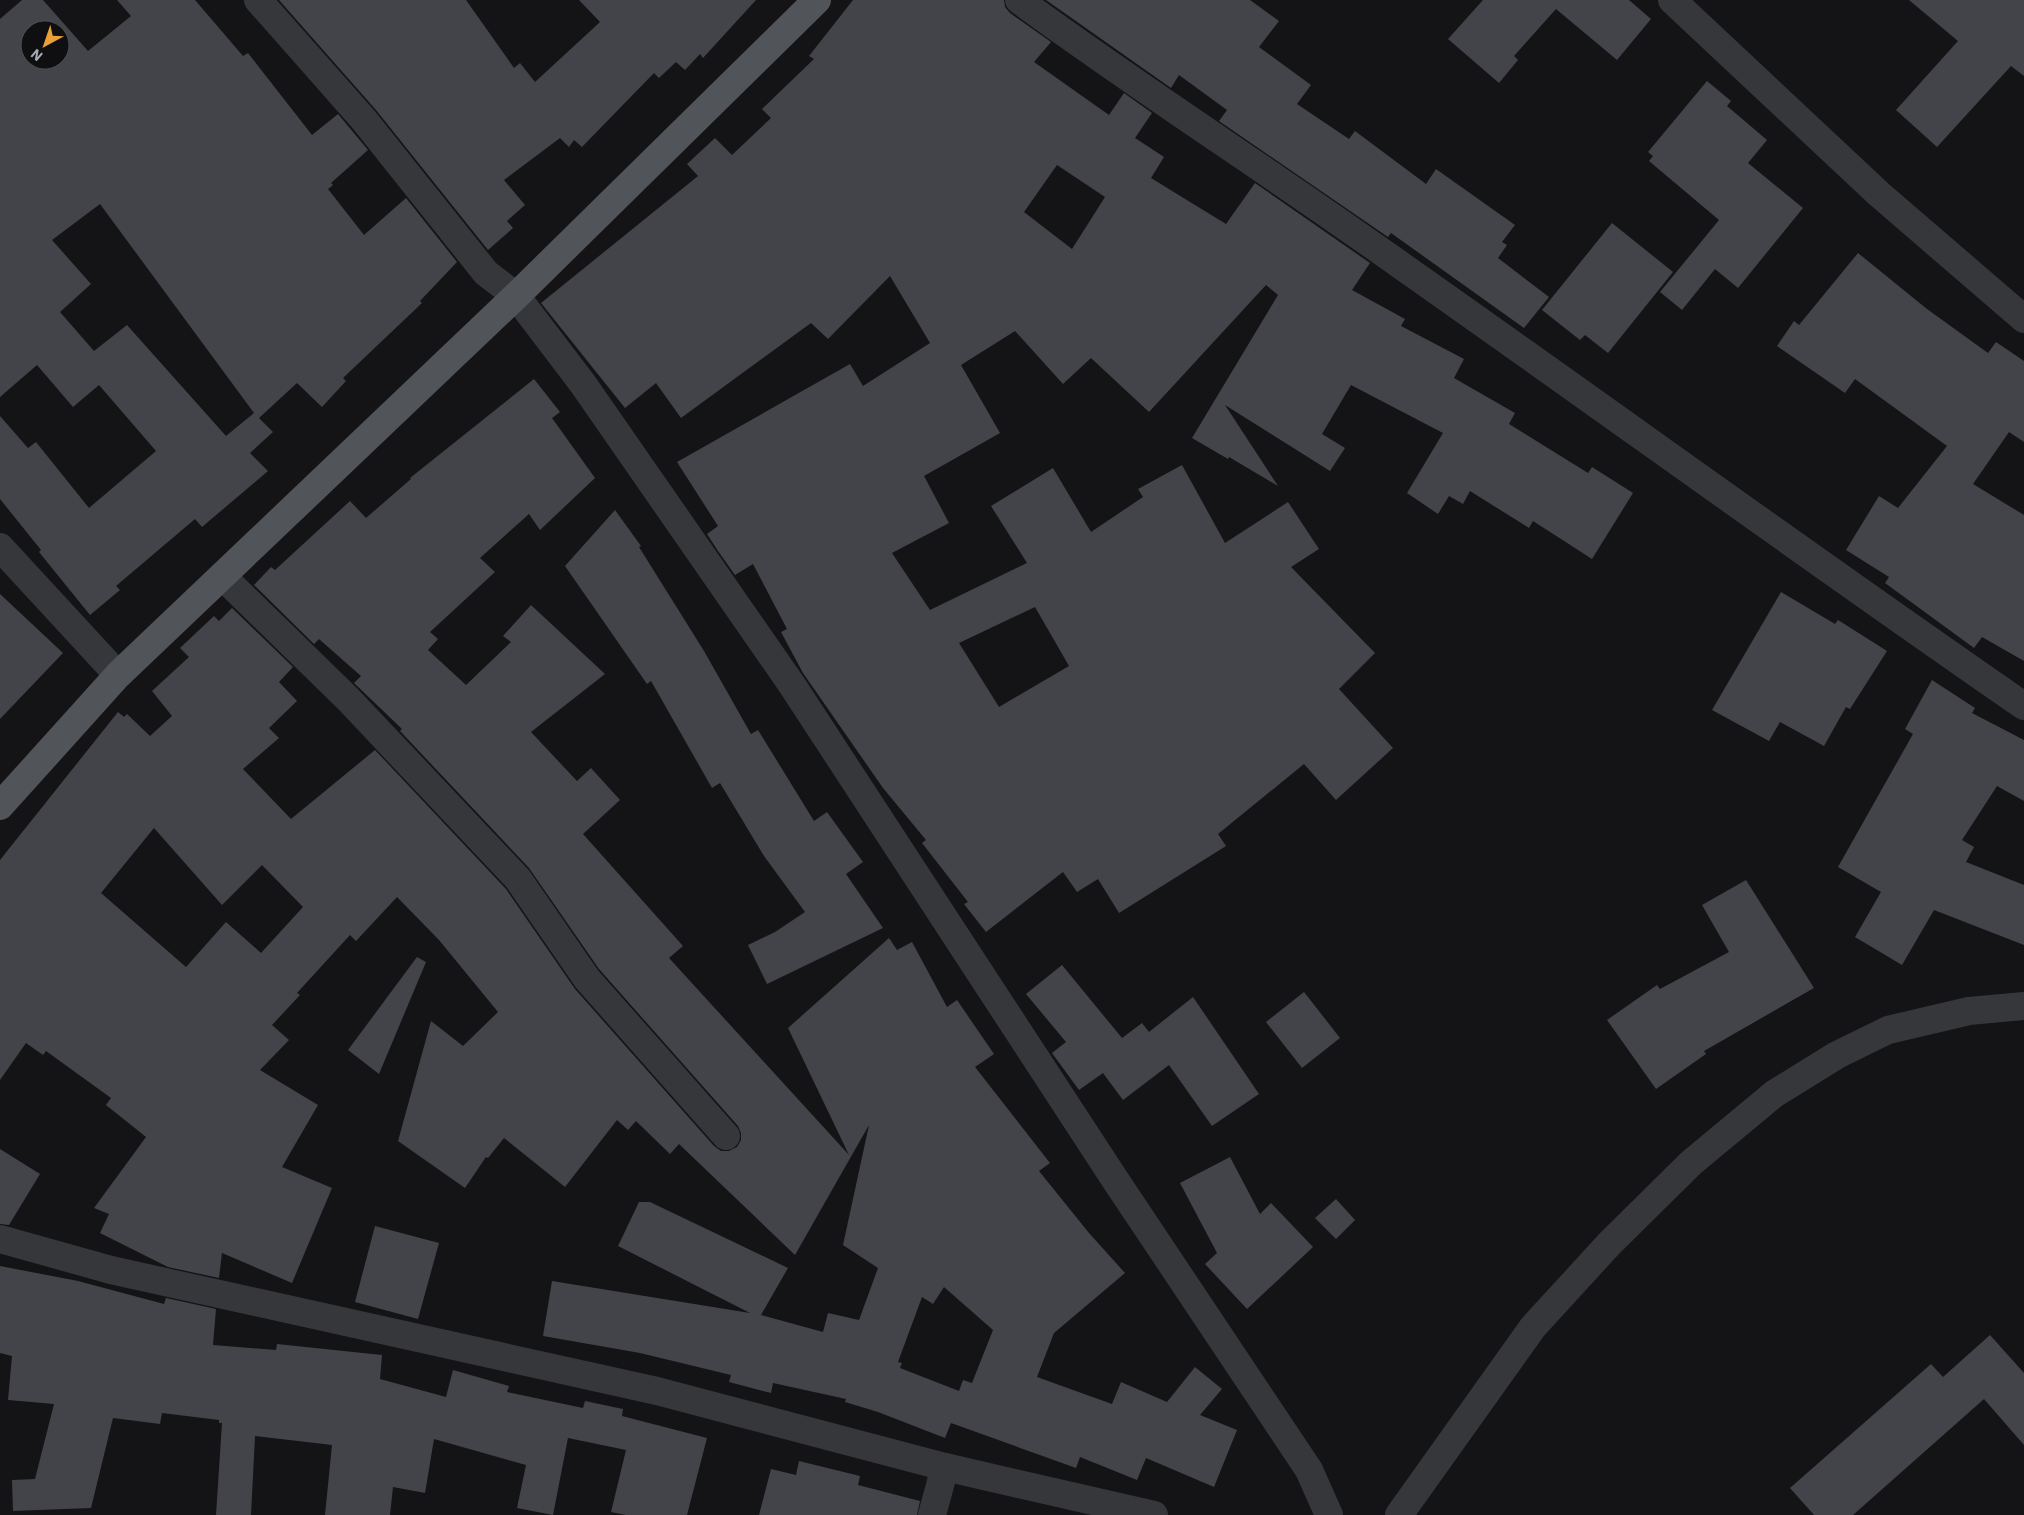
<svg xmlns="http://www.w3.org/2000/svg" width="2024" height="1515" font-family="'IBM Plex Sans',sans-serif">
<rect width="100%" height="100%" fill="#141416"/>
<g fill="#434449" fill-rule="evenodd">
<path d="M22,0H43L88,51L131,16L117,0H195L243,56L248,53L312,135L338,114L368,150L331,183L333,185L328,189L364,235L406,198L457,262L420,301L422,303L343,378L346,381L322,407L297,383L259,418L273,432L250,453L268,471L202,527L195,519L116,586L120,590L90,615L39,552L41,550L0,499V416L28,448L36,442L89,508L156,451L99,385L73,407L37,365L0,397V19ZM30,30H60V60H30ZM100,204L254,413L226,436L127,325L94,351L60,312L91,284L52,240Z"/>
<polygon points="279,0 466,0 514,68 520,63 535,82 600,22 579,0 756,0 703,58 700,54 685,70 676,62 659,78 654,73 582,147 574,140 569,147 560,138 504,180 525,205 507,221 513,228 488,250 376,110"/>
<path d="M853,0H1004L1005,7L1010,13L1051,42L1034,62L1109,115L1124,93L1152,113L1135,138L1164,157L1151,178L1226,224L1255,183L1370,263L1352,290L1405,319L1401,326L1464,359L1454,378L1515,413L1509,424L1588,473L1592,467L1633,493L1592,559L1533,521L1529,528L1470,491L1463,504L1449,496L1438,514L1407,493L1443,433L1351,385L1322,434L1345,448L1330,471L1225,405L1278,486L1229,457L1228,459L1192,438L1278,295L1266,285L1149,412L1091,358L1063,384L1015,331L961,365L1000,433L924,476L949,523L892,553L930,610L1027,563L991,506L1053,468L1091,532L1143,497L1138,489L1182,465L1225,543L1288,502L1319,549L1291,567L1375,653L1339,689L1393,748L1336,800L1304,764L1218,834L1226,846L1119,913L1098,879L1077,892L1063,872L986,932L964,904L968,902L922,843L926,840L883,788L803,673L781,632L787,629L753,564L735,575L718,551L707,534L718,526L677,462L850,364L863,386L930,343L890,276L828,339L811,323L681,418L656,383L625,408L541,303L698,176L687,164L715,138L732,155L771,118L762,109L814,59L809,56ZM1057,165L1105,197L1072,249L1024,212ZM1035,607L1069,666L999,707L959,643Z"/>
<polygon points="1046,0 1250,0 1279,21 1259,47 1311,85 1297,104 1349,139 1355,131 1426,184 1436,169 1515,225 1502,242 1507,245 1498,258 1549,297 1524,328 1391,233 1388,237 1219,121 1227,110 1179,75 1171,88"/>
<polygon points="1483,0 1629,0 1651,19 1617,60 1556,9 1514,56 1518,60 1499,83 1448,39"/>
<polygon points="1909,0 2024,0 2024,76 2011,66 1937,147 1896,110 1958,41"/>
<polygon points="1707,81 1731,101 1727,106 1767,140 1748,163 1803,208 1738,288 1715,269 1682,310 1660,292 1719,220 1649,161 1653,156 1648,152"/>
<polygon points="1612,223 1673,272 1608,353 1585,335 1580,340 1542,310"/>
<polygon points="1858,253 1927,309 1988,353 1996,342 2024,361 2024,442 2009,432 1973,484 2024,515 2024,661 1982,637 1974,648 1885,583 1889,577 1846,550 1879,496 1898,508 1947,446 1855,379 1845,393 1777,346 1794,321 1799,325"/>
<path d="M534,379L560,412L552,418L595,478L540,530L529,514L480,558L495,572L430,632L438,639L428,650L466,685L511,642L503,636L531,605L605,674L531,732L577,781L591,768L620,800L583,834L683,946L669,958L849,1155L788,1028L889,938L897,950L912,942L947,1007L957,1000L994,1054L975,1067L1050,1163L1039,1171L1089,1233L1125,1273L1054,1333L1037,1377L1112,1404L1121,1382L1167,1402L1195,1367L1222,1389L1200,1415L1237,1430L1214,1487L1146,1458L1137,1480L1080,1457L1076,1468L951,1423L945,1438L878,1412L845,1402L846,1399L773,1383L771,1393L729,1382L731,1375L640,1353L543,1336L552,1281L750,1313L618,1246L639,1202H650L788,1268L761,1315L823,1332L828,1313L859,1320L878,1268L843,1245L869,1125L795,1255L679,1144L670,1154L636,1121L628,1130L617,1120L565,1187L504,1138L488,1158L486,1157L465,1188L398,1141L431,1021L463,1046L498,1012L439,940L397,897L356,941L350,935L297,993L300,995L272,1025L289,1040L260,1070L318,1105L282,1167L332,1188L292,1283L222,1253L219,1278L168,1267L100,1233L109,1214L94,1208L146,1137L106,1105L111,1098L46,1051L43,1055L26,1043L0,1080V860L118,712L124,717L127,714L150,736L172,716L152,691L189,657L180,648L214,616L219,621L232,608L293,667L279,682L297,701L269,728L279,738L243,769L291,819L375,750L506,889L575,989L714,1146L721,1151H729L737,1147L741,1140V1133L738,1126L599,969L529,868L400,731L402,729L354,683L361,676L319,639L314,644L254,585L271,567L275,570L350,501L366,518L411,479L410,478ZM154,828L222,905L262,865L303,907L261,953L226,922L186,967L101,893ZM944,1287L993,1330L972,1383L963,1380L959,1391L900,1368L902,1363L898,1362L922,1297L933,1304Z"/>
<polygon points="615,510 641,546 639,547 704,651 751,734 758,730 814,821 827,812 863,862 846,874 883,928 767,984 748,945 775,932 805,912 764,856 720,783 712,788 651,681 647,684 565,566"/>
<polygon points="1781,592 1835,624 1838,620 1887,651 1850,709 1846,707 1824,746 1780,722 1769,741 1712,710"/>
<polygon points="0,594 63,653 0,719"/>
<polygon points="1932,680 1975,708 1972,713 2024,740 2024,801 1997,786 1962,840 1974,847 1966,862 2024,885 2024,945 1934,910 1902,965 1855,937 1881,892 1838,867 1913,734 1905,729"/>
<polygon points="1746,880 1814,988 1704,1051 1706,1054 1656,1089 1607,1020 1657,985 1660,989 1729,952 1702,905"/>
<polygon points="417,957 426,962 379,1074 348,1050"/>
<polygon points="1062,965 1122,1038 1142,1023 1149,1032 1193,997 1259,1094 1212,1126 1169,1065 1123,1100 1103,1073 1079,1090 1052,1053 1066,1042 1026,994"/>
<polygon points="1304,992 1340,1038 1302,1068 1266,1022"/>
<polygon points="0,1149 40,1174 9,1225 0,1224"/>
<polygon points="1230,1157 1260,1214 1271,1203 1313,1247 1247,1309 1205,1264 1217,1253 1180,1183"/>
<polygon points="1336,1199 1355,1220 1336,1239 1315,1218"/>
<polygon points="375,1226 439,1243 418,1319 355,1302"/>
<polygon points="0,1266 78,1281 164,1304 166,1298 216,1309 213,1345 276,1350 277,1344 382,1355 380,1379 446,1397 453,1370 509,1386 507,1392 583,1408 585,1401 623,1409 622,1416 707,1438 687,1515 626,1515 611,1512 626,1450 568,1438 553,1515 517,1508 526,1465 434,1439 425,1493 393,1487 390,1515 325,1515 332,1445 255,1436 251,1515 216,1515 222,1423 219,1423 219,1420 162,1413 160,1424 113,1418 91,1508 13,1511 12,1480 35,1479 54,1404 8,1400 12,1356 0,1353"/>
<polygon points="1990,1335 2024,1373 2024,1445 1984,1399 1853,1515 1814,1515 1790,1488 1931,1364 1943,1377"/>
<polygon points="799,1461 860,1476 858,1485 920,1501 917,1515 759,1515 771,1469 796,1475"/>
</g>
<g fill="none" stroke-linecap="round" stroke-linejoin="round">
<g stroke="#35373b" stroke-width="28">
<polyline points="258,0 364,120 486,273 516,296 583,384 792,685 1114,1178 1309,1470 1329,1515"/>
<path d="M1019,0C1143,91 1273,174 1399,264C1608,411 1814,561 2024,706"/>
<polyline points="1672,0 1879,194 2024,319"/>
<polyline points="0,547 118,675"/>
<polyline points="222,576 348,699 518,879 587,979 726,1136"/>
<polyline points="0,1239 111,1270 657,1391 945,1467 1154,1515"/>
<polyline points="932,1515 945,1467"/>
<polyline points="1399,1515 1533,1327 1609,1244 1691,1163 1774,1094 1837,1055 1888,1030 1969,1011 2024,1006"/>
</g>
<polyline stroke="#515459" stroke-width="28" points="0,806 118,675 516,296 817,0"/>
</g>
<g transform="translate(45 45) rotate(220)"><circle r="24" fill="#0f0f11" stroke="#4b4e53"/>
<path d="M0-4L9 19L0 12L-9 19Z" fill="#e9a038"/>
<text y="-8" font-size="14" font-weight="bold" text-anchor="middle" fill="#a6acb5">N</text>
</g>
</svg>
